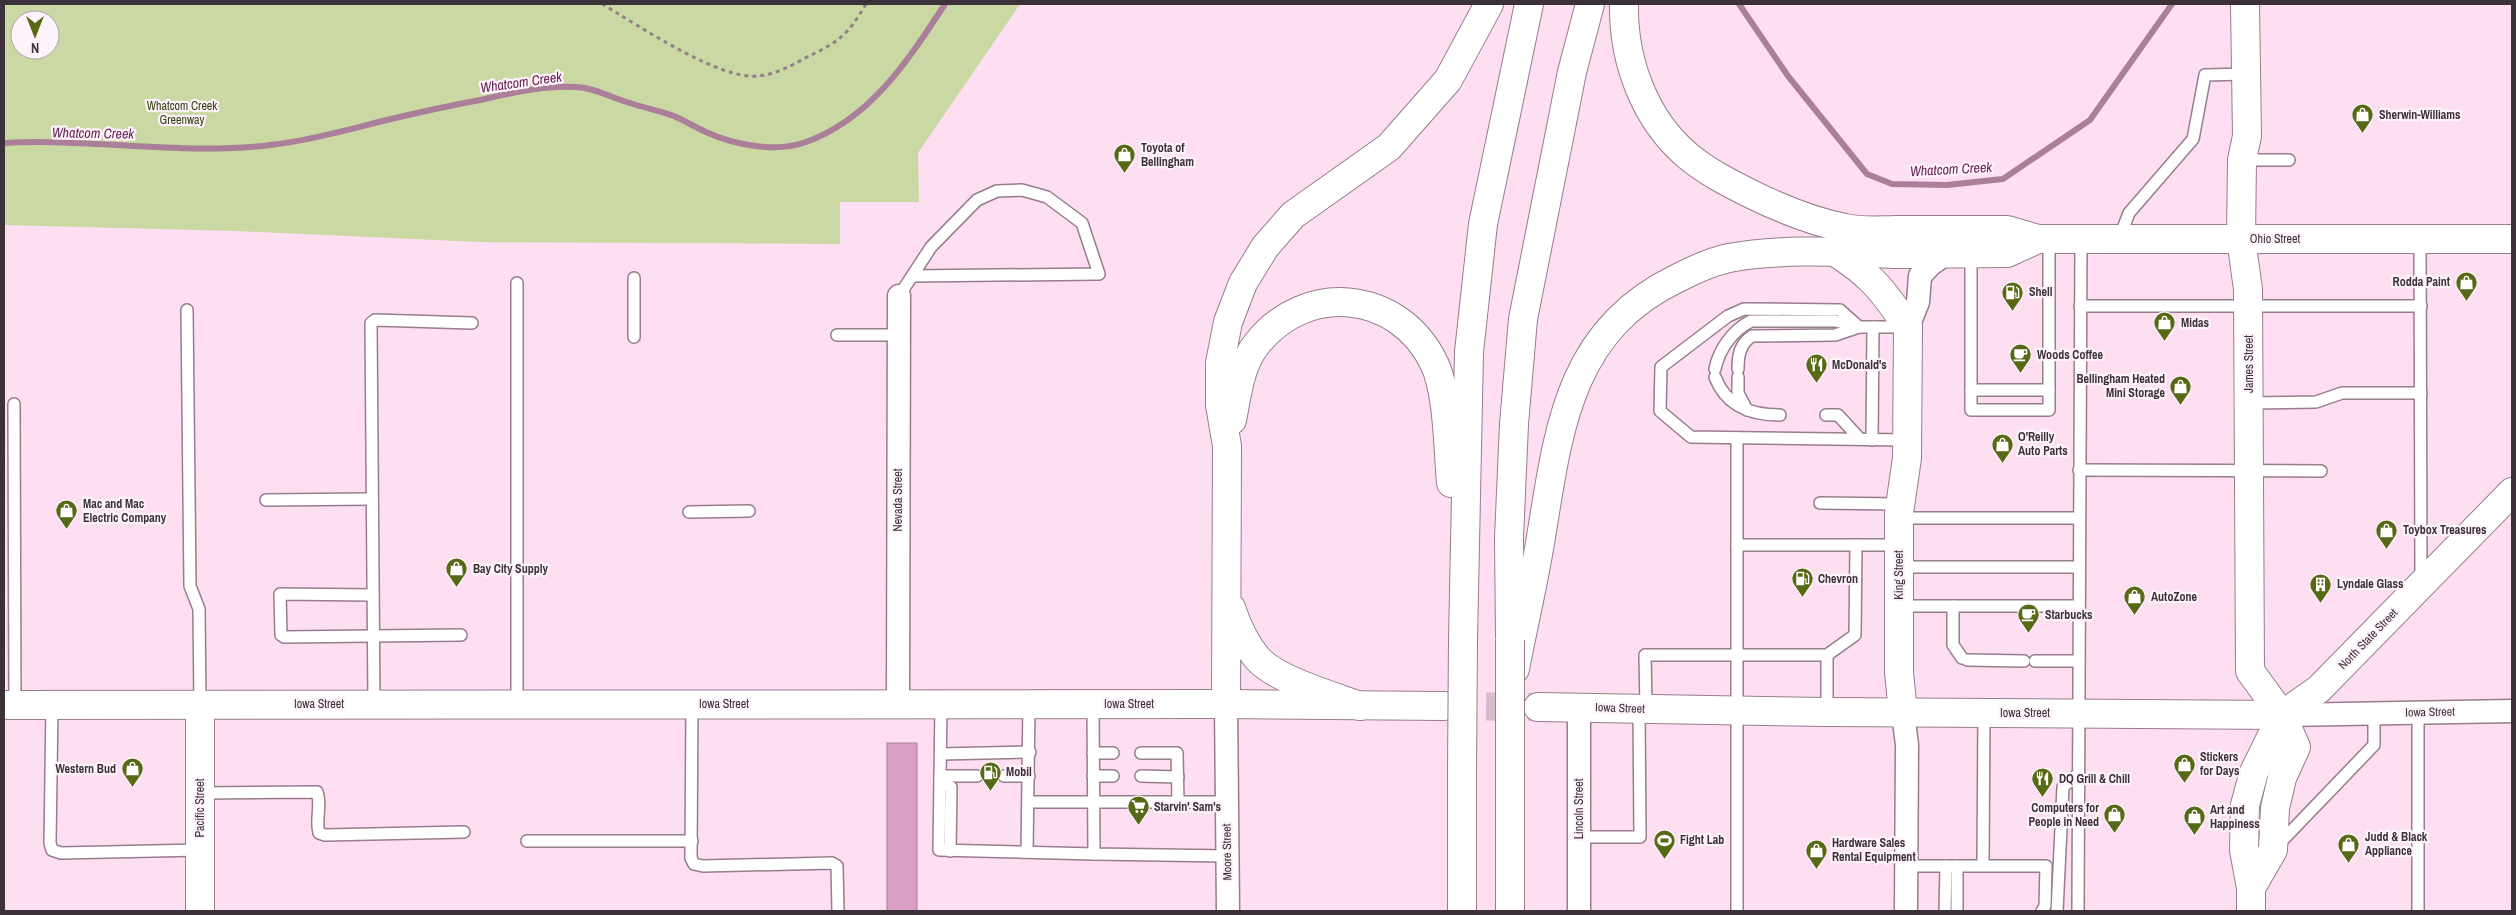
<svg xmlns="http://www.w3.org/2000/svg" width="2516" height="915" font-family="'Archivo Narrow',sans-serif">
<rect width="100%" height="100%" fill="#fddff1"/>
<path fill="#cad9a3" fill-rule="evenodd" d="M4,4H1020L918,153L919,202H840V244L479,242L236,231L4,225ZM20,20H50V50H20Z"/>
<rect fill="#da9fc4" stroke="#ab7e9a" x="887" y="743" width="30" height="168"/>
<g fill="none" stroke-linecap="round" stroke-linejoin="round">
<g stroke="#ab7e9a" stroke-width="6">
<polyline points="1739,4 1788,76 1867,174 1892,184 1947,185 2003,179 2090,120 2172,4"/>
<path d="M4,143C92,138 182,156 270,145C313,140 353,128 395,118C421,112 448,106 475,101C508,94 543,85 576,87C596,88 612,98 630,103C645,108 660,111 674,116C685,121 695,127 706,132C734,145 777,153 806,142C871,119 909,59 945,4"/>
</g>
<polyline stroke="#d6bccc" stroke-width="28" stroke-dasharray="28 14" stroke-linecap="butt" points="1444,706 1534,707"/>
<defs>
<g id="lane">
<polyline points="2242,160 2289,160"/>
<polyline points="2119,239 2129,213 2193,139 2205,75 2246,74"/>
<polyline points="2420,239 2421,580"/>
<polyline points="1971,253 1971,410 2049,410 2049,239"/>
<polyline points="634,278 634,337"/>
<polyline points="517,283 517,704"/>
<polyline points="899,296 931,247 977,200 997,191 1022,190 1047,197 1082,223 1099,274 912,276"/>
<polyline points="2080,306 2421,306"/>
<polyline points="187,310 190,586 199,609 200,705"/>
<polyline points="1906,327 1859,327 1840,310 1744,309 1728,316 1661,367 1660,411 1691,437 1907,440"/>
<polyline points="837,335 899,335"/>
<path d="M1715,369C1719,349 1733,330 1751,321H1835L1857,326"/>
<path d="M1738,369C1738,355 1740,344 1752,336L1835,335L1859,327"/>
<path d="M1715,377C1726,406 1750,415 1780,415"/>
<polyline points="1738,377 1738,393 1747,410"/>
<polyline points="1971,390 2049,390"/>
<polyline points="2249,403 2316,402 2342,393 2421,393"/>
<polyline points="14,404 15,705"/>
<polyline points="1826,415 1838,415 1860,439"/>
<polyline points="1737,438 1737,911"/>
<polyline points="1872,440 1873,327"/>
<polyline points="2079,470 2321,471"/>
<polyline points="266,500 372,499"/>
<polyline points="1820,503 1900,504"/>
<polyline points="689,512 749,511"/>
<polyline points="1899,518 2079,518"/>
<polyline points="1737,545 1899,545"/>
<polyline points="1899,567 2079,567"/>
<polyline points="373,595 280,594 281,635 284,637 461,635"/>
<polyline points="1899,606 2078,606"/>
<polyline points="1953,606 1953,645 1962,658"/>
<polyline points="1827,655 1827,712"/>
<polyline points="1967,660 2024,661"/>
<polyline points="2035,661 2078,661"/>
<polyline points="374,704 371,323 375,320 472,323"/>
<polyline points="692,704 691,858 694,864 703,866 832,863 837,866 838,911"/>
<polyline points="1093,704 1094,854 1227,856"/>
<polyline points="52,705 50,843 52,850 61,853 200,850"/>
<polyline points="941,705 939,850 1094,854"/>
<polyline points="1646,709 1645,655 1827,655 1855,635 1856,545"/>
<polyline points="1093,753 1113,753"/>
<polyline points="1141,753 1177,753 1178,802"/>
<polyline points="941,754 1030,752"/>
<polyline points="940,776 977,776"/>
<polyline points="1004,776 1029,776"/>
<polyline points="1093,776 1113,776"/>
<polyline points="1141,776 1178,777"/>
<polyline points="940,781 951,787 950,851"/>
<path d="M200,793L317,792C322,805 315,820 319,833L325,835L464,832"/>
<polyline points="1029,802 1227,802"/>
<polyline points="1579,837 1640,837 1639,708"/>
<polyline points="527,841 692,841"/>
<polyline points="2278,845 2374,745 2374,713"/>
<polyline points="1027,852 1029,704"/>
<polyline points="1983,865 1984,713"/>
<polyline points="1906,866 2046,866 2045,906 2042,911"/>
<polyline points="1957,866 1957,911"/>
<polyline points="1945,911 1946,866"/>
<polyline points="2057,911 2063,787 2077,775"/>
<polyline points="2078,911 2081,239"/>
<polyline points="2418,911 2418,713"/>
</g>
<g id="street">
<polyline points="1908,327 1918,302 1920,276 1930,265 1947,253"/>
<polyline points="898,704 899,296"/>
<polyline points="1226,704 1228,911"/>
<polyline points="1903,713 1907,745 1906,911"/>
<polyline points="2282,715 2512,711"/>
<polyline points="1579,911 1579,707"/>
</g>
<g id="secondary">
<polyline points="2245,4 2247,136 2242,160 2241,239 2248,289 2250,671 2282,715 2296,747 2282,778 2275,808 2273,850 2251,888"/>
<polyline points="1898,230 2007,230 2038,239 2512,239"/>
<polyline points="1898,254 2007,253 2038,239"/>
<polyline points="4,705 1226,704 1444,706"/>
<polyline points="200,705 200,911"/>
<polyline points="1538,707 1827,712 2282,715"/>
<polyline points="1903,713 1899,672 1899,513 1907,458 1908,327"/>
<polyline points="2251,911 2251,888 2244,850 2245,805 2254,772 2282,715 2319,689 2512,492"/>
</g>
<g id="highway">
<path d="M1624,4C1623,60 1644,119 1688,156C1707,172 1731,184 1753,195C1782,209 1814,222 1845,228C1862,232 1881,230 1898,230"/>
<path d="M1835,252C1873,276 1883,291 1908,327"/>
<path d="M1232,420C1237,395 1240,365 1256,345C1305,281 1399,290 1434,363C1448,391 1448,450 1451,483"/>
<path d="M1231,608C1237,626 1245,644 1258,659C1277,680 1333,696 1360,706"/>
<polyline points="1510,636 1509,538 1514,424 1523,319 1572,72 1590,4"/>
<polyline points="1463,640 1469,352 1483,224 1529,4"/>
<path d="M1515,669C1523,627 1533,585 1540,543C1558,435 1566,332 1676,279C1693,270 1710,262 1729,258C1784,248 1842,252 1898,254"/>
<polyline points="1226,704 1227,446 1220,405 1220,363 1228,322 1243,283 1265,247 1293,215 1389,147 1448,80 1489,4"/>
<polyline points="1462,772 1462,911"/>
<polyline points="1510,911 1510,772"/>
</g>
</defs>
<use href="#lane" stroke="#977d8d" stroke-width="14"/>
<use href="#street" stroke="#977d8d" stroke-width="25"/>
<use href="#secondary" stroke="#977d8d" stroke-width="30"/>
<use href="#highway" stroke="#977d8d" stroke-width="30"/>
<path stroke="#94808c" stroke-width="3" stroke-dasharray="4 4" stroke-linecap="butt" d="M602,4C638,25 720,81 759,76C776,74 791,66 805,58C839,42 847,36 866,4"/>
<use href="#lane" stroke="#fff" stroke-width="11"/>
<use href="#street" stroke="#fff" stroke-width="22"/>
<use href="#secondary" stroke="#fff" stroke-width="28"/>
<use href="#highway" stroke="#fff" stroke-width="28"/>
<defs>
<g id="highway-bridge">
<polyline points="1510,640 1510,772"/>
<polyline points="1462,772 1463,640"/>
</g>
</defs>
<use href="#highway-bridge" stroke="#977d8d" stroke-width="30" stroke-linecap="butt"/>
<use href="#highway-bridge" stroke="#fff" stroke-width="28"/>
</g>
<defs>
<symbol id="shop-pin" viewBox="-11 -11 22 30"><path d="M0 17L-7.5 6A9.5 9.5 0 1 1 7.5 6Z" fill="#576914" stroke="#fef3fa"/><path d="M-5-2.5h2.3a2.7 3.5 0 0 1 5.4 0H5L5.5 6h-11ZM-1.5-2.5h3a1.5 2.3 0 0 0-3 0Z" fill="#fff"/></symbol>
<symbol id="fuel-pin" viewBox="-11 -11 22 30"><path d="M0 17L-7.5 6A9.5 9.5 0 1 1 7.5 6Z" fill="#576914" stroke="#fef3fa"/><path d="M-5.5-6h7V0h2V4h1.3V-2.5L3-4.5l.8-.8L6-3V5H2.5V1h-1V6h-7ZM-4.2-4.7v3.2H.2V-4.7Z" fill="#fff"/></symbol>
<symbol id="cafe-pin" viewBox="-11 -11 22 30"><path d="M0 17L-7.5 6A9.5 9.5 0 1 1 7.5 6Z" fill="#576914" stroke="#fef3fa"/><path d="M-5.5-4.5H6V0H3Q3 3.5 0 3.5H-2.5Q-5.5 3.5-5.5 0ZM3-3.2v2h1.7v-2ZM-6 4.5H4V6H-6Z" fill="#fff"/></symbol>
<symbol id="restaurant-pin" viewBox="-11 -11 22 30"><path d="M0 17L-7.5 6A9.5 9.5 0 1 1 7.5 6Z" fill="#576914" stroke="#fef3fa"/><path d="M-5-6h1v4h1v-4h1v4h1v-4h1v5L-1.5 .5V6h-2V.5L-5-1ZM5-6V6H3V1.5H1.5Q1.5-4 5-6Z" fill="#fff"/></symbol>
<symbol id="building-pin" viewBox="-11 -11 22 30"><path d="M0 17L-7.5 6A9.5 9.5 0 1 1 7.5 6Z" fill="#576914" stroke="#fef3fa"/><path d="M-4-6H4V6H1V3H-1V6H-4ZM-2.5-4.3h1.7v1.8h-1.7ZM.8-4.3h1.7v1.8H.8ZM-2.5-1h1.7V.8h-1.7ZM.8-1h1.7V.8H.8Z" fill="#fff"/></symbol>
<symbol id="supermarket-pin" viewBox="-11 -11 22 30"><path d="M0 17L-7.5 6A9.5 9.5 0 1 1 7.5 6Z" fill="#576914" stroke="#fef3fa"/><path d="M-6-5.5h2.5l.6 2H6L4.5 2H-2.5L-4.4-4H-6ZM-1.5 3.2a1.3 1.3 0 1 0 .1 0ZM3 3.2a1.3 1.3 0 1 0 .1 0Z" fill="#fff"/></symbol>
<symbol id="stadium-pin" viewBox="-11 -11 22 30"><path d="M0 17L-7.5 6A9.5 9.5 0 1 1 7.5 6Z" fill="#576914" stroke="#fef3fa"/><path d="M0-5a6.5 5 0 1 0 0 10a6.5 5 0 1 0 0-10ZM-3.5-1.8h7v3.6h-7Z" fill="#fff"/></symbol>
</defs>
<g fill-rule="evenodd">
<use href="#shop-pin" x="2350" y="102" width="25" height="34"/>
<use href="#shop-pin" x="1112" y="142" width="25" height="34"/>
<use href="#shop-pin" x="2454" y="270" width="25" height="34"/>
<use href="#fuel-pin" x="2000" y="280" width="25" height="34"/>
<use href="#shop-pin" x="2152" y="310" width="25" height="34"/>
<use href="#cafe-pin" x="2008" y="342" width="25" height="34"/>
<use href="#restaurant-pin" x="1804" y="352" width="25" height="34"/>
<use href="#shop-pin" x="2168" y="374" width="25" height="34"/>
<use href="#shop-pin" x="1990" y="432" width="25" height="34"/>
<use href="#shop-pin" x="54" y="498" width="25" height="34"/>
<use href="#shop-pin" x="2374" y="518" width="25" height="34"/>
<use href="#shop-pin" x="444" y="556" width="25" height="34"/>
<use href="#fuel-pin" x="1790" y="566" width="25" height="34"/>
<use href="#building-pin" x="2308" y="572" width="25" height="34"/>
<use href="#shop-pin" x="2122" y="584" width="25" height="34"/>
<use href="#cafe-pin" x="2016" y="602" width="25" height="34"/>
<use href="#shop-pin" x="2172" y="752" width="25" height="34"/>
<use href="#shop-pin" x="120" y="756" width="25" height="34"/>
<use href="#fuel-pin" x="978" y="760" width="25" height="34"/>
<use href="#restaurant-pin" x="2030" y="766" width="25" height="34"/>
<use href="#supermarket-pin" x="1126" y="794" width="25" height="34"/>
<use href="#shop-pin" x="2102" y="802" width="25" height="34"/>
<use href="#shop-pin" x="2182" y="804" width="25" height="34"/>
<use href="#stadium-pin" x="1652" y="828" width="25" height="34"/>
<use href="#shop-pin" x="2336" y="832" width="25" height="34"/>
<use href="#shop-pin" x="1804" y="838" width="25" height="34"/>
</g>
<g text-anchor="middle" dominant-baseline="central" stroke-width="4.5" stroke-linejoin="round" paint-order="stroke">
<g font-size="12" fill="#354013" stroke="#fef3fa">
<text x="182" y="106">Whatcom Creek<tspan x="182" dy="14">Greenway</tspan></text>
</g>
<g font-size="12" font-weight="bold" fill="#3c3138" stroke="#fef3fa" text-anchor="start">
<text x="2379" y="115">Sherwin-Williams</text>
<text x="1141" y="148">Toyota of<tspan x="1141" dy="14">Bellingham</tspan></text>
<text x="2450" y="282" text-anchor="end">Rodda Paint</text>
<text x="2029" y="292">Shell</text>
<text x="2181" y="323">Midas</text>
<text x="2037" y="355">Woods Coffee</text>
<text x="1832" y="365">McDonald's</text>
<text x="2165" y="379" text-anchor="end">Bellingham Heated<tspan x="2165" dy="14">Mini Storage</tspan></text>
<text x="2018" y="437">O'Reilly<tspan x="2018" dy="14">Auto Parts</tspan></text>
<text x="83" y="504">Mac and Mac<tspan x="83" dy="14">Electric Company</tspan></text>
<text x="2403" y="530">Toybox Treasures</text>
<text x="473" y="569">Bay City Supply</text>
<text x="1818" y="579">Chevron</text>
<text x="2337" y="584">Lyndale Glass</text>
<text x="2151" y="597">AutoZone</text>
<text x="2045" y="615">Starbucks</text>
<text x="2200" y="757">Stickers<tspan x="2200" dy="14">for Days</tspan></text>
<text x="116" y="769" text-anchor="end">Western Bud</text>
<text x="1006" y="772">Mobil</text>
<text x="2059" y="779">DQ Grill &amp; Chill</text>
<text x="1154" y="807">Starvin' Sam's</text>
<text x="2099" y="808" text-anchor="end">Computers for<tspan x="2099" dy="14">People in Need</tspan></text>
<text x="2210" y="810">Art and<tspan x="2210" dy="14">Happiness</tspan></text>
<text x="2365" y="837">Judd &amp; Black<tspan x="2365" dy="14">Appliance</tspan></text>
<text x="1680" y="840">Fight Lab</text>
<text x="1832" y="843">Hardware Sales<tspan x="1832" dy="14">Rental Equipment</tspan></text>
</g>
<g font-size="12" fill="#3c3138" stroke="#fef3fa">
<text x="2275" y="239">Ohio Street</text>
<text transform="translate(2249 364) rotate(-90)">James Street</text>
<text transform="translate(898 500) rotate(-90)">Nevada Street</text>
<text transform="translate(1899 575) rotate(-90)">King Street</text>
<text transform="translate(2368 639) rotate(-46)">North State Street</text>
<text x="319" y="704">Iowa Street</text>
<text x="724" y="704">Iowa Street</text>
<text x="1129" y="704">Iowa Street</text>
<text transform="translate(1620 708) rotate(2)">Iowa Street</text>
<text transform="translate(2430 712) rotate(-1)">Iowa Street</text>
<text x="2025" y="713">Iowa Street</text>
<text transform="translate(200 808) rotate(-90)">Pacific Street</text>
<text transform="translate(1579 809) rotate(-90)">Lincoln Street</text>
<text transform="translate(1227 852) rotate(-91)">Moore Street</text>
</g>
<g font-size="14" font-style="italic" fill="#682454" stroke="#fef3fa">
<text transform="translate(521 82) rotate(-8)">Whatcom Creek</text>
<text transform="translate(93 133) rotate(1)">Whatcom Creek</text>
<text transform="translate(1951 169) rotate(-3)">Whatcom Creek</text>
</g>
</g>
<rect width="2516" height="915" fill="none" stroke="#3c3138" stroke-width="10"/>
<g transform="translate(35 35) rotate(180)"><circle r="24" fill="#fef3fa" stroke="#b0a5ac"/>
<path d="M0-4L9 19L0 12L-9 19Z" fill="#576914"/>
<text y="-8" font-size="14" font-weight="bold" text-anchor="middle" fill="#3c3138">N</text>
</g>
</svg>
